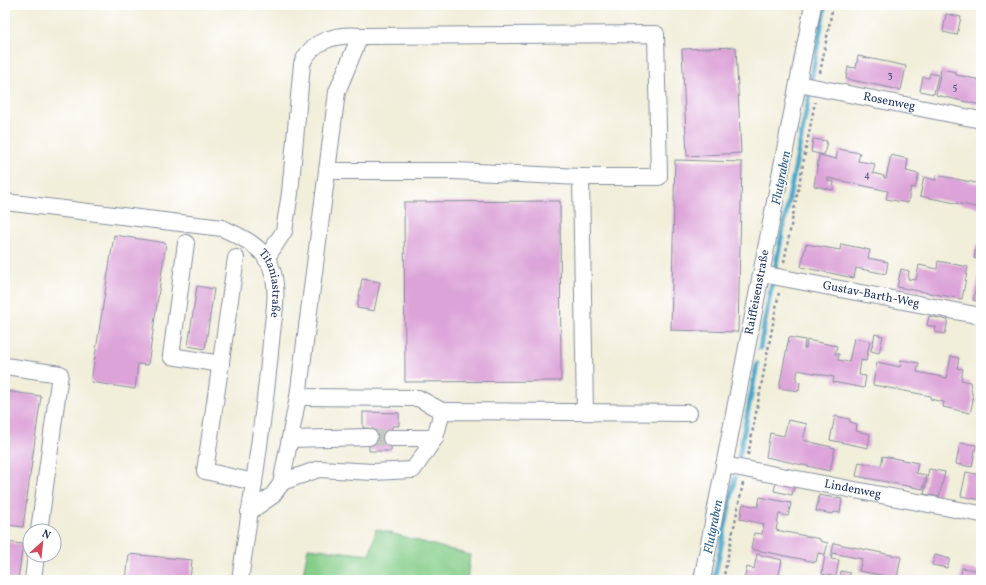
<svg xmlns="http://www.w3.org/2000/svg" width="986" height="585" font-family="Vollkorn,serif">
<rect width="100%" height="100%" fill="#fff"/>
<filter id="ink" filterUnits="userSpaceOnUse"><feTurbulence type="fractalNoise" baseFrequency=".025" numOctaves="2"/><feDisplacementMap in="SourceGraphic" scale="8" xChannelSelector="R" yChannelSelector="G"/><feConvolveMatrix kernelMatrix="1 2 1 2 8 2 1 2 1" color-interpolation-filters="sRGB"/></filter>
<filter id="wash" filterUnits="userSpaceOnUse"><feTurbulence type="fractalNoise" baseFrequency=".012" numOctaves="4" result="noise"/><feDisplacementMap in="SourceGraphic" scale="16" xChannelSelector="R" yChannelSelector="G"/><feGaussianBlur stdDeviation="0.9" result="paint"/><feColorMatrix in="noise" values="0 0 0 0 0 0 0 0 0 0 0 0 0 0 0 0 0 1.4 0 .05"/><feComposite in="paint" operator="in"/></filter>
<g filter="url(#wash)">
<rect width="100%" height="100%" fill="#f1eeda"/>
<polygon fill="#85cd89" stroke="#507e74" points="376,529 470,555 467,580 302,580 308,548 370,555"/>
<g fill="none" stroke-linecap="round" stroke-linejoin="round">
<g stroke="#4ba7c9" stroke-width="5">
<polyline points="811,80 825,5"/>
<polyline points="775,269 810,92"/>
<polyline points="760,348 772,283"/>
<polyline points="739,457 757,364"/>
<polyline points="714,580 735,478"/>
</g>
</g>
<g id="blocks">
<g fill="#dca3d8">
<polygon points="328,5 348,5 348,6 328,8"/>
<polygon points="946,14 961,17 957,35 943,32"/>
<polygon points="736,47 741,153 687,156 682,49"/>
<polygon points="858,56 906,66 901,90 846,79 848,67 856,68"/>
<polygon points="941,69 956,72 956,75 981,80 981,105 936,95"/>
<polygon points="930,73 938,75 934,94 920,91 923,77 929,78"/>
<polygon points="813,139 827,141 824,155 811,152"/>
<polygon points="838,149 860,153 858,161 875,164 873,173 884,176 884,178 886,178 891,155 908,159 906,171 919,174 915,188 911,187 908,203 886,199 888,191 828,178 828,181 834,182 833,190 814,186 819,155 836,159"/>
<polygon points="675,160 742,162 738,332 671,330"/>
<polygon points="936,175 981,184 981,208 920,196 924,177 936,180"/>
<polygon points="560,201 561,381 405,382 404,202"/>
<polygon points="114,235 166,243 148,365 138,364 135,389 91,382"/>
<polygon points="806,244 840,250 841,244 870,250 868,258 888,262 886,274 856,268 854,278 801,267"/>
<polygon points="976,245 981,246 981,260 974,258"/>
<polygon points="938,261 968,267 962,299 897,287 901,269 909,271 908,279 916,280 919,265 937,269"/>
<polygon points="981,267 981,302 973,300"/>
<polygon points="362,279 380,282 374,311 357,308"/>
<polygon points="197,286 214,289 205,349 188,346"/>
<polygon points="929,316 948,320 945,334 935,332 936,327 927,325"/>
<polygon points="875,334 883,336 879,353 871,351"/>
<polygon points="789,337 805,340 804,348 806,348 807,340 837,346 835,354 839,354 838,360 849,362 854,338 870,341 866,361 861,360 859,375 866,376 864,388 833,382 834,377 798,370 796,381 800,382 799,391 779,388"/>
<polygon points="951,356 959,358 957,368 963,369 961,380 970,382 973,401 970,413 943,407 944,402 930,399 931,396 873,385 877,362 900,367 901,360 919,363 917,372 947,378"/>
<polygon points="5,391 41,396 23,527 8,525 6,537"/>
<polygon points="363,412 399,413 399,426 392,426 391,451 369,451 369,428 363,428"/>
<polygon points="835,416 850,419 850,422 857,424 856,431 870,434 868,448 830,440"/>
<polygon points="788,420 807,424 803,440 835,448 830,471 766,457 770,433 784,436"/>
<polygon points="960,443 976,445 972,467 956,464"/>
<polygon points="883,456 918,463 916,473 926,475 923,489 856,476 859,462 881,466"/>
<polygon points="929,469 945,472 939,497 924,494"/>
<polygon points="966,472 981,475 981,500 961,496"/>
<polygon points="776,482 794,486 792,495 774,491"/>
<polygon points="819,495 842,499 840,513 834,512 833,514 816,511"/>
<polygon points="760,497 791,503 788,516 779,514 776,530 820,539 820,541 828,543 825,554 818,553 816,562 751,549 754,533 762,534 764,524 740,519 743,504 758,507"/>
<polygon points="5,542 23,544 18,580 5,580"/>
<polygon points="834,543 901,557 897,578 905,580 895,580 896,578 859,571 862,559 832,553"/>
<polygon points="129,554 192,560 190,580 126,580"/>
<polygon points="757,554 782,560 779,574 791,577 790,580 744,580 747,567 754,569"/>
<polygon points="825,554 832,555 831,559 839,560 836,577 822,574"/>
<polygon points="935,555 950,559 947,568 932,565"/>
<polygon points="962,568 981,571 981,580 960,580"/>
<polygon points="841,571 850,573 849,580 839,580"/>
</g>
</g>
</g>
<g filter="url(#ink)">
<use href="#blocks" fill-opacity="0" stroke="#868e9c" stroke-width="1"/>
<g fill="none" stroke-linecap="round" stroke-linejoin="round">
<polyline stroke="#c6c8c1" stroke-width="16" stroke-dasharray="16 8" stroke-linecap="butt" points="369,437 391,438"/>
<defs>
<g id="minor">
<path id="s1" d="M798,84L981,120"/>
<polyline points="327,171 337,92 360,36 656,34 659,177 581,177"/>
<path id="s2" d="M5,202L222,228C240,236 264,247 271,267C280,290 273,318 271,342C264,422 251,501 240,580"/>
<polyline points="186,243 171,356 221,364"/>
<polyline points="236,258 205,471 254,482"/>
<path d="M266,259L284,231L290,193L302,64C311,40 337,34 360,36"/>
<path id="s3" d="M762,274L981,316"/>
<polyline points="5,366 60,374 39,531"/>
<polyline points="298,397 418,398 442,411"/>
<polyline points="391,438 435,438"/>
<polyline points="290,439 369,437"/>
<path id="s4" d="M724,465L981,514"/>
<polyline points="282,482 319,469 373,472 413,470 435,438 442,411 689,413"/>
<polyline points="249,512 272,496 281,484 298,397 327,171 454,171 581,177 585,412"/>
<polyline points="33,580 36,555"/>
<path id="s5" d="M702,580L813,5"/>
</g>
</defs>
<use href="#minor" stroke="#868e9c" stroke-width="18"/>
<g stroke="#868e9c" stroke-width="2.5" stroke-dasharray="3 3" stroke-linecap="butt">
<polyline points="820,73 833,5"/>
<polyline points="784,262 815,102"/>
<polyline points="748,455 779,292"/>
<polyline points="723,580 743,483"/>
</g>
<use href="#minor" stroke="#fff" stroke-width="16"/>
</g>
</g>
<g text-anchor="middle" dominant-baseline="central" stroke-width="3" stroke-linejoin="round" paint-order="stroke">
<g font-size="10" fill="#4b4c7c">
<text x="890" y="75">3</text>
<text x="955" y="87">5</text>
<text x="867" y="175">4</text>
</g>
<g font-size="12" fill="#1b2f5e" stroke="#fff">
<text stroke="none"><textPath href="#s1" startOffset="93">Rosenweg</textPath></text>
<text stroke="none"><textPath href="#s2" startOffset="299">Titaniastraße</textPath></text>
<text stroke="none"><textPath href="#s5" startOffset="293">Raiffeisenstraße</textPath></text>
<text stroke="none"><textPath href="#s3" startOffset="111">Gustav-Barth-Weg</textPath></text>
<text stroke="none"><textPath href="#s4" startOffset="131">Lindenweg</textPath></text>
</g>
<g font-size="13" font-style="italic" fill="#2e5f89" stroke="#fff">
<text transform="translate(782 178) rotate(-79)">Flutgraben</text>
<text transform="translate(714 527) rotate(-79)">Flutgraben</text>
</g>
</g>
<rect width="986" height="585" fill="none" stroke="#fff" stroke-width="20"/>
<g transform="translate(42 543) rotate(27)"><circle r="19" fill="#ffffff" stroke="#a4acbf"/>
<path d="M0-3L7 15L0 10L-7 15Z" fill="#d1495b"/>
<text y="-6" font-size="11" font-weight="bold" text-anchor="middle" fill="#1b2f5e">N</text>
</g>
</svg>
